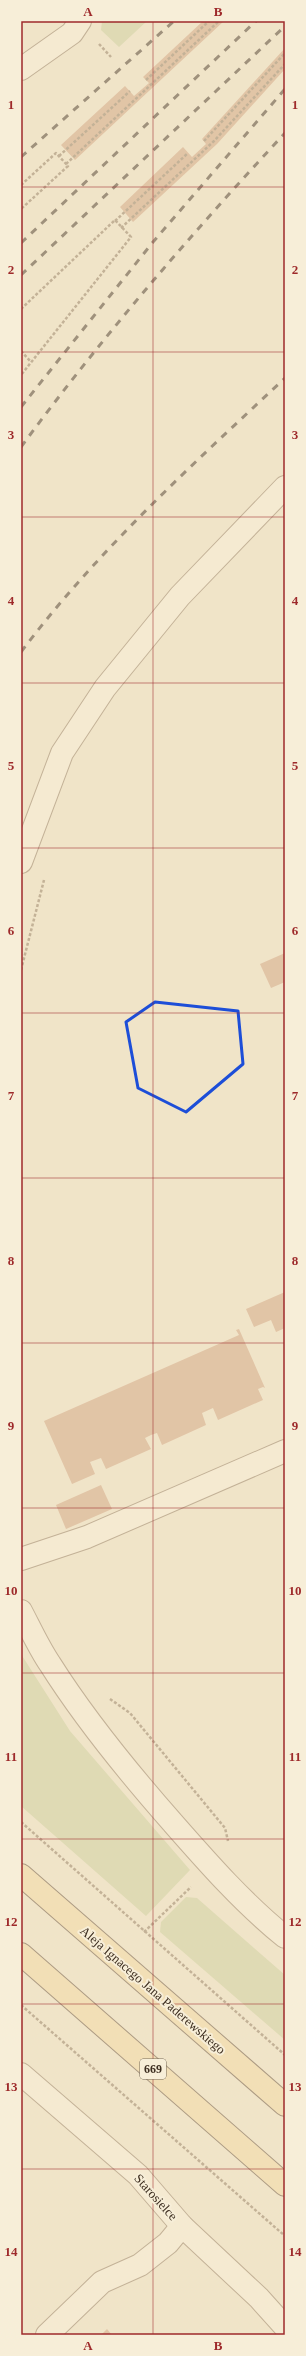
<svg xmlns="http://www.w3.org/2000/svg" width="306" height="2356" font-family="Georgia,serif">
<rect width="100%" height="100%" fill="#f0e4c8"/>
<g fill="#c9cf9b">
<polygon points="102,21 147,21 119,47 101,30"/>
<polygon points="21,1654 70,1731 190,1870 146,1916 21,1806"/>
<polygon points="186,1897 197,1898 285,1975 285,2040 160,1932 161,1922"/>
</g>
<g fill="#cf9f7d">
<polygon points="203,21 224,21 75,160 61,145 125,86 134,96 149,83 143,77"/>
<polygon points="285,48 285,69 217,144 133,222 120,207 183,147 192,157 206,144 202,139"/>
<polygon points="285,953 285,982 271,988 260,964"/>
<polygon points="285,1292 285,1328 276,1332 271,1320 254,1327 246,1309"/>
<polygon points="239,1329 265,1388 263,1387 258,1389 263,1400 218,1420 213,1408 202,1413 206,1425 162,1445 157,1433 151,1435 145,1438 151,1449 106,1469 101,1458 90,1462 95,1474 72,1484 44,1421 239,1335 236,1330"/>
<polygon points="101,1485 112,1509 66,1529 56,1505"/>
<polygon points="107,2329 112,2335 101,2335"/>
</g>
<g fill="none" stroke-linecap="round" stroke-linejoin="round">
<defs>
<g id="minor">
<polyline points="21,69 72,33 80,21"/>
<polyline points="21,862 62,753 105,688 180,596 285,487"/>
<polyline points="21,1559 87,1537 285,1451"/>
<path d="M21,1611C30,1628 39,1648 50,1664C86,1721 128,1772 172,1822C208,1863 243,1903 285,1937"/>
<polyline points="21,2074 138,2175 182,2226 259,2298 285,2327"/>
<polyline points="47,2335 102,2282 140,2265 168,2243 182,2226"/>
</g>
<g id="major">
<polyline points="21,1875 285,2105"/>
<polyline points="21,1954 285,2185"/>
</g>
</defs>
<use href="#minor" stroke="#8d765c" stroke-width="24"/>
<use href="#major" stroke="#5b4430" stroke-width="24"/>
<g stroke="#8d765c" stroke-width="2.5" stroke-dasharray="3 2" stroke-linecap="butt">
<polyline points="99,44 111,57"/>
<polyline points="146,80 209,21"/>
<polyline points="204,141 285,53"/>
<polyline points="59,156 130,91"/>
<polyline points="66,164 219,21"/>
<polyline points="21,185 56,153 68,166 21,209"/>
<polyline points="115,221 188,153"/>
<polyline points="121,228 214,141 285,64"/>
<polyline points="21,309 115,220 131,237 21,375"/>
<polyline points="21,351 31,362"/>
<polyline points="21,970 44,880"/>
<polyline points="110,1699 130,1713 225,1828 228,1841"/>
<polyline points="21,1822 285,2055"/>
<polyline points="144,1932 191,1887"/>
<polyline points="21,2005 285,2236"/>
</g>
<use href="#minor" stroke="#faf1dc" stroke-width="22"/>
<use href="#major" stroke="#f3d9a0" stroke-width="22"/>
<g stroke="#3d2e20" stroke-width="3" stroke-dasharray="7 7" stroke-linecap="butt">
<polyline points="21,157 174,21"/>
<polyline points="21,243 256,21"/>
<polyline points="21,275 285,26"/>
<polyline points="21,407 153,242 285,89"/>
<path d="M21,447C102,337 192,233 285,133"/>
<path d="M21,652C98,550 192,465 285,378"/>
</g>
</g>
<path d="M0 0H306V2356H0ZM155,1002L238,1011L243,1064L186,1112L138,1088L126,1022Z" fill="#f0e4c8" fill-opacity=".55" fill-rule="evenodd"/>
<path fill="none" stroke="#1d4ed8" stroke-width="3" stroke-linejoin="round" d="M155,1002L238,1011L243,1064L186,1112L138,1088L126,1022Z"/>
<path fill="none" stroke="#9e2a2b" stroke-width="1" stroke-opacity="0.55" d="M153,21V2335M21,187H285M21,352H285M21,517H285M21,683H285M21,848H285M21,1013H285M21,1178H285M21,1343H285M21,1508H285M21,1673H285M21,1839H285M21,2004H285M21,2169H285"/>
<g text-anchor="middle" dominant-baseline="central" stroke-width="4" stroke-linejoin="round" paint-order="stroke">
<rect fill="#f7eed8" stroke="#756857" stroke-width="1" x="140" y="2059" width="26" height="20" rx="3"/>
<g font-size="12" font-weight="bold" fill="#3d2e20">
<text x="153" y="2069">669</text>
</g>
<g font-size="13" fill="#3d2e20" stroke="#f7eed8">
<text transform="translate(153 1990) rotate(41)">Aleja Ignacego Jana Paderewskiego</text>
<text transform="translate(156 2197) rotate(48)">Starosielce</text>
</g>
</g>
<rect width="306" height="2356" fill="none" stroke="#f7eed8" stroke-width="44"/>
<rect x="22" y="22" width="262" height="2312" fill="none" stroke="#9e2a2b" stroke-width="1.5"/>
<g font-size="13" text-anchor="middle" font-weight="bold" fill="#9e2a2b">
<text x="88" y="16">A</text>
<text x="218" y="16">B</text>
<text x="11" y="109">1</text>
<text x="295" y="109">1</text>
<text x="11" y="274">2</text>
<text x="295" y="274">2</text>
<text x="11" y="439">3</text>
<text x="295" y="439">3</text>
<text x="11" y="605">4</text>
<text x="295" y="605">4</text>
<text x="11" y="770">5</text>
<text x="295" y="770">5</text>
<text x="11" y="935">6</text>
<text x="295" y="935">6</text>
<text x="11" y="1100">7</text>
<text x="295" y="1100">7</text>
<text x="11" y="1265">8</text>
<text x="295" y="1265">8</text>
<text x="11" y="1430">9</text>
<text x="295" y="1430">9</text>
<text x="11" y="1595">10</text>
<text x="295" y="1595">10</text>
<text x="11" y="1761">11</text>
<text x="295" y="1761">11</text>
<text x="11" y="1926">12</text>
<text x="295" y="1926">12</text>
<text x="11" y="2091">13</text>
<text x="295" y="2091">13</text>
<text x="11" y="2256">14</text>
<text x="295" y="2256">14</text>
<text x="88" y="2350">A</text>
<text x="218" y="2350">B</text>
</g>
</svg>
